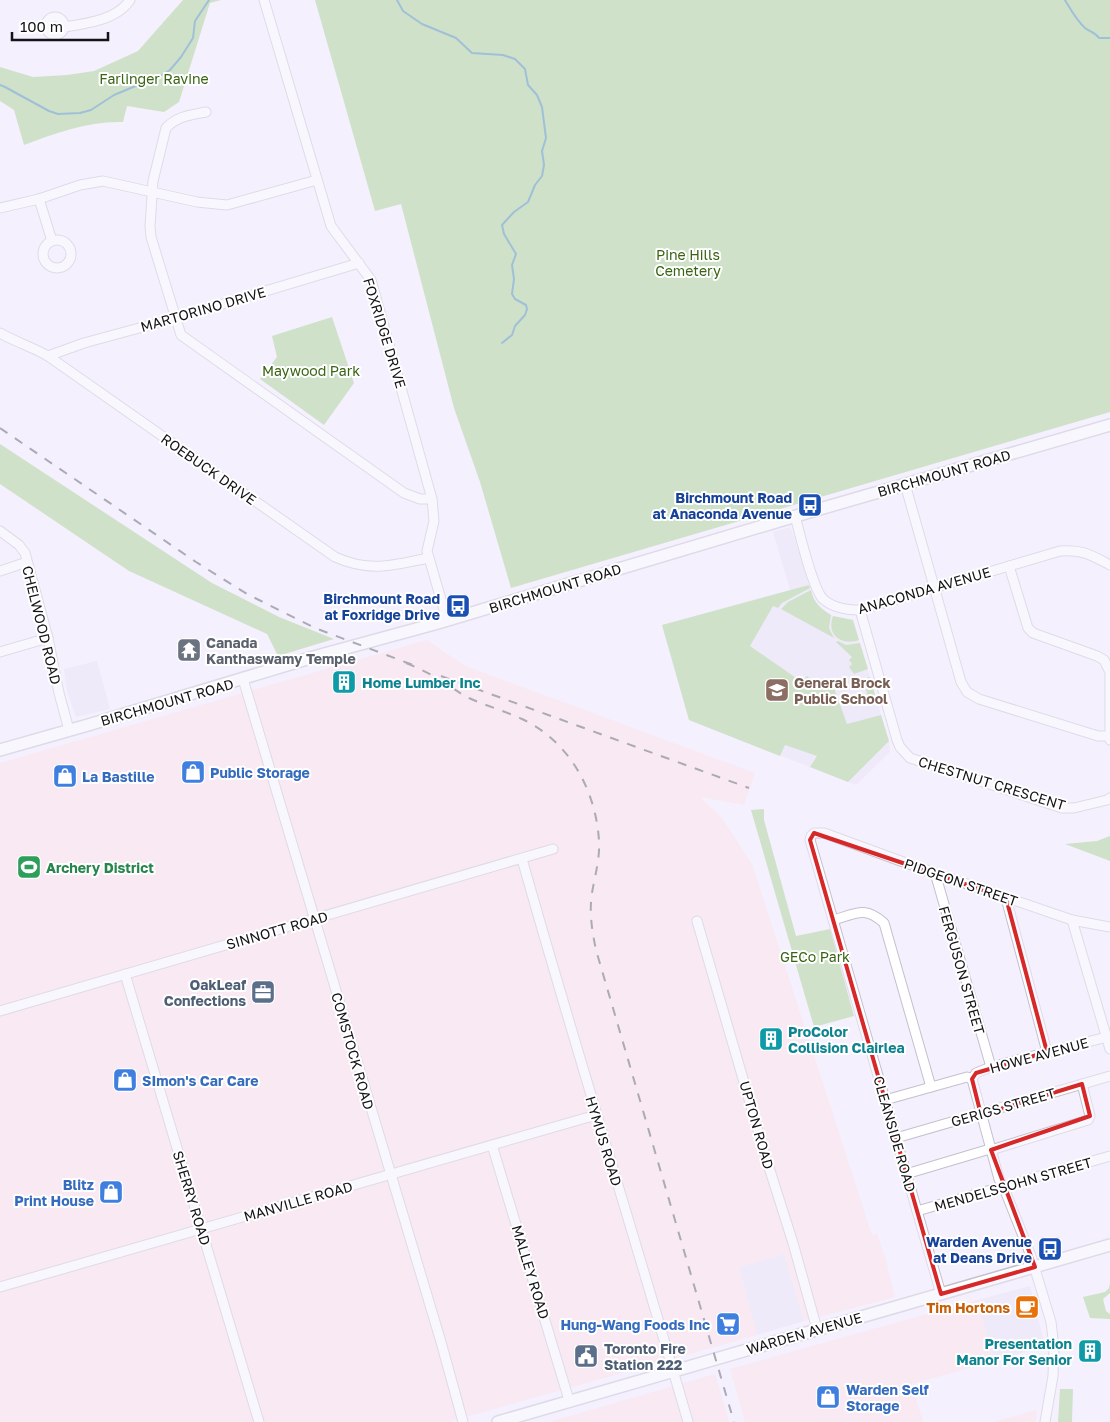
<svg xmlns="http://www.w3.org/2000/svg" width="1110" height="1422" font-family="'Golos Text',sans-serif">
<rect width="100%" height="100%" fill="#f4f0fe"/>
<g fill="#e8e2f5">
<polygon points="790,527 792,531 813,598 819,607 833,616 853,620 889,741 890,752 856,785 689,720 662,625 790,590 773,532"/>
<polygon points="97,661 110,709 76,717 67,691 64,669"/>
<polygon points="784,1254 804,1321 757,1335 739,1267"/>
<polygon points="1030,1286 1045,1346 994,1361 977,1300"/>
</g>
<g fill="#fce1e5">
<polygon points="427,640 465,666 755,773 744,805 700,797 722,818 752,864 872,1235 877,1234 885,1257 895,1297 804,1321 784,1254 739,1267 757,1335 448,1422 0,1422 0,763"/>
<polygon points="977,1300 994,1361 912,1384 923,1422 745,1422 730,1369"/>
<polygon points="715,1374 729,1422 549,1422"/>
<polygon points="1037,1410 1036,1422 993,1422"/>
</g>
<g fill="#a4cf8b">
<path d="M183,0H221L210,3L179,102L164,112L127,106L123,122C88,121 56,133 24,145L14,110L0,101V67L33,77L67,75L94,71L138,51Z"/>
<polygon points="315,0 1110,0 1110,412 511,588 480,482 454,408 401,204 375,211"/>
<polygon points="332,317 354,383 324,425 260,379 277,357 272,336"/>
<polygon points="0,444 212,583 279,617 334,639 278,656 267,634 129,571 0,484"/>
<polygon points="809,585 810,588 782,603 778,608 773,606 750,646 802,682 807,676 821,686 833,685 847,724 881,715 889,741 848,782 810,767 817,756 785,745 780,756 689,720 662,625"/>
<path d="M811,590C814,603 820,608 831,615L829,628L834,638L781,609L788,602Z"/>
<path d="M833,616L853,620L859,640C841,646 826,635 833,616Z"/>
<polygon points="838,641 846,645 860,643 868,669 854,674 849,667 852,664 849,660 852,657 836,642"/>
<polygon points="870,677 877,702 870,705 863,679"/>
<polygon points="764,809 764,820 796,936 830,929 854,1016 814,1027 751,810"/>
<polygon points="1110,836 1110,861 1065,844 1097,841"/>
<polygon points="1110,1283 1110,1293 1103,1299 1106,1311 1110,1314 1110,1319 1090,1318 1083,1297 1105,1292 1109,1288"/>
<polygon points="1060,1389 1073,1389 1072,1422 1058,1422"/>
</g>
<g fill="none" stroke-linecap="round" stroke-linejoin="round">
<g stroke="#3a85a8" stroke-width="2">
<polyline points="397,0 403,11 422,24 456,38 472,53 503,55 515,59 525,69 528,85 537,95 542,107 546,138 542,151 544,165 542,176 535,185 528,202 514,212 502,225 504,234 516,254 512,265 514,279 512,294 515,299 526,305 527,309 525,315 515,326 512,335 502,343"/>
<path d="M1065,0C1071,10 1076,20 1085,28C1090,32 1095,32 1099,38H1110"/>
<polyline points="0,85 5,87 49,111 58,114 80,113 91,110 114,95 162,75 170,70 181,57 193,38 195,21 209,0"/>
</g>
<defs>
<g id="minor">
<polyline points="264,0 331,226 371,280 432,499 434,521 427,551 447,620"/>
<circle cx="55" cy="26" r="9"/>
<path d="M64,27C85,24 117,20 130,0"/>
<path d="M206,112C191,115 177,116 166,128L153,181L150,226L151,237L181,335L404,493L420,499H432"/>
<polyline points="39,199 52,241"/>
<polyline points="0,208 39,199 80,185 103,181 197,202 227,205 317,180"/>
<circle cx="57" cy="254" r="14"/>
<path d="M0,333C16,342 32,347 48,356L335,557C371,573 393,565 429,558"/>
<polyline points="48,356 84,343 176,318 359,263"/>
<polyline points="905,484 961,682 967,692 979,699 1098,736 1109,736"/>
<path d="M795,516C800,534 812,587 823,599C833,608 847,610 860,610L1060,551C1082,549 1091,555 1110,565"/>
<polyline points="0,531 19,545 25,553 48,638 59,693 69,730"/>
<polyline points="1009,566 1028,628 1033,633 1097,656 1104,660 1110,672"/>
<polyline points="0,571 27,562"/>
<polyline points="860,610 897,740 900,747 910,758 1062,808 1074,808 1107,800 1110,798"/>
<polyline points="0,652 48,638"/>
<polyline points="1110,675 1110,740"/>
<polyline points="243,679 441,1342 463,1422"/>
<path d="M522,859C575,1047 634,1234 688,1422"/>
<polyline points="935,873 991,1067"/>
<polyline points="1006,898 1047,1052"/>
<path d="M834,920C857,913 865,906 884,923L931,1087"/>
<polyline points="1072,920 1110,1049"/>
<polyline points="697,921 767,1161 793,1243 817,1329"/>
<polyline points="125,974 259,1422"/>
<polyline points="0,1011 553,849"/>
<polyline points="885,1100 967,1077 972,1079"/>
<polyline points="896,1138 1110,1076"/>
<polyline points="492,1145 569,1400"/>
<polyline points="991,1150 1088,1120 1090,1116 1082,1084"/>
<polyline points="906,1174 990,1149"/>
<polyline points="917,1211 1110,1156"/>
<polyline points="0,1287 596,1115"/>
<polyline points="941,1294 810,840 811,836 814,833 824,833 906,863 1072,920 1110,927"/>
<polyline points="1045,1422 1053,1376 1054,1347 1051,1322 1031,1256 1004,1188 999,1179 972,1079 976,1073 991,1067 1110,1036"/>
</g>
<g id="major">
<polyline points="0,750 88,725 317,656 438,623 806,513 1110,425"/>
<polyline points="498,1422 1110,1245"/>
</g>
</defs>
<use href="#minor" stroke="#c4c0cd" stroke-width="11"/>
<use href="#major" stroke="#c4c0cd" stroke-width="14"/>
<use href="#minor" stroke="#fff" stroke-width="9"/>
<use href="#major" stroke="#fff" stroke-width="11"/>
<g stroke="#55545b" stroke-width="2" stroke-dasharray="9 9" stroke-linecap="butt">
<polyline points="0,428 196,562 247,594 315,628 413,665"/>
<path d="M406,663C418,668 429,673 440,680C450,686 459,693 469,698C486,706 505,711 522,719C569,741 596,790 599,841C600,859 595,875 592,893C589,912 592,931 596,950L734,1422"/>
<polyline points="441,676 749,788"/>
</g>
</g>
<path d="M0 0H1110V1422H0ZM814,833L1006,898L1047,1052L976,1073L972,1079L981,1115L1082,1084L1090,1116L991,1150L1035,1267L941,1294L810,840Z" fill="#f4f0fe" fill-opacity=".55" fill-rule="evenodd"/>
<path fill="none" stroke="#d62828" stroke-width="4" stroke-linejoin="round" d="M814,833L1006,898L1047,1052L976,1073L972,1079L981,1115L1082,1084L1090,1116L991,1150L1035,1267L941,1294L810,840Z"/>
<defs>
<symbol id="bus-square" viewBox="-11 -11 22 22"><rect x="-9" y="-9" width="18" height="18" rx="4" fill="#1a4fb4" stroke="#fff"/><path d="M-5-6H5V4H4V6H2V4H-2V6H-4V4H-5ZM-3.5-4V0h7V-4ZM-3.5 1.2v1.5H-2V1.2ZM2 1.2v1.5H3.5V1.2Z" fill="#fff"/></symbol>
<symbol id="temple-square" viewBox="-11 -11 22 22"><rect x="-9" y="-9" width="18" height="18" rx="4" fill="#6b7280" stroke="#fff"/><path d="M0-6L5-2H3V0L6.5 2.5H4V6H1.5V3h-3V6H-4V2.5H-6.5L-3 0V-2H-5Z" fill="#fff"/></symbol>
<symbol id="building-square" viewBox="-11 -11 22 22"><rect x="-9" y="-9" width="18" height="18" rx="4" fill="#0f9aa8" stroke="#fff"/><path d="M-4-6H4V6H1V3H-1V6H-4ZM-2.5-4.3h1.7v1.8h-1.7ZM.8-4.3h1.7v1.8H.8ZM-2.5-1h1.7V.8h-1.7ZM.8-1h1.7V.8H.8Z" fill="#fff"/></symbol>
<symbol id="school-square" viewBox="-11 -11 22 22"><rect x="-9" y="-9" width="18" height="18" rx="4" fill="#8d6e63" stroke="#fff"/><path d="M0-5L7-2L0 1L-7-2ZM-4 1L0 2.5L4 1V4Q0 6-4 4Z" fill="#fff"/></symbol>
<symbol id="shop-square" viewBox="-11 -11 22 22"><rect x="-9" y="-9" width="18" height="18" rx="4" fill="#3f7fe0" stroke="#fff"/><path d="M-5-2.5h2.3a2.7 3.5 0 0 1 5.4 0H5L5.5 6h-11ZM-1.5-2.5h3a1.5 2.3 0 0 0-3 0Z" fill="#fff"/></symbol>
<symbol id="stadium-square" viewBox="-11 -11 22 22"><rect x="-9" y="-9" width="18" height="18" rx="4" fill="#2e9e5b" stroke="#fff"/><path d="M0-5a6.5 5 0 1 0 0 10a6.5 5 0 1 0 0-10ZM-3.5-1.8h7v3.6h-7Z" fill="#fff"/></symbol>
<symbol id="office-square" viewBox="-11 -11 22 22"><rect x="-9" y="-9" width="18" height="18" rx="4" fill="#5c6f8a" stroke="#fff"/><path d="M-6-3h4V-5.5h4V-3h4V5H-6ZM-1-4.5V-3h2v-1.5ZM-6 0V1H6V0Z" fill="#fff"/></symbol>
<symbol id="cafe-square" viewBox="-11 -11 22 22"><rect x="-9" y="-9" width="18" height="18" rx="4" fill="#e8710a" stroke="#fff"/><path d="M-5.5-4.5H6V0H3Q3 3.5 0 3.5H-2.5Q-5.5 3.5-5.5 0ZM3-3.2v2h1.7v-2ZM-6 4.5H4V6H-6Z" fill="#fff"/></symbol>
<symbol id="supermarket-square" viewBox="-11 -11 22 22"><rect x="-9" y="-9" width="18" height="18" rx="4" fill="#3f7fe0" stroke="#fff"/><path d="M-6-5.5h2.5l.6 2H6L4.5 2H-2.5L-4.4-4H-6ZM-1.5 3.2a1.3 1.3 0 1 0 .1 0ZM3 3.2a1.3 1.3 0 1 0 .1 0Z" fill="#fff"/></symbol>
<symbol id="civic-square" viewBox="-11 -11 22 22"><rect x="-9" y="-9" width="18" height="18" rx="4" fill="#5c6f8a" stroke="#fff"/><path d="M-.6-6.5H3V-4.5H.6V-3L4-1V1h2V6H-6V1h2V-1L-.6-3ZM-1.2 2.5V6h2.4V2.5Z" fill="#fff"/></symbol>
</defs>
<g fill-rule="evenodd">
<use href="#bus-square" x="796" y="491" width="28" height="28"/>
<use href="#bus-square" x="444" y="592" width="28" height="28"/>
<use href="#temple-square" x="175" y="636" width="28" height="28"/>
<use href="#building-square" x="330" y="668" width="28" height="28"/>
<use href="#school-square" x="763" y="676" width="28" height="28"/>
<use href="#shop-square" x="179" y="758" width="28" height="28"/>
<use href="#shop-square" x="51" y="762" width="28" height="28"/>
<use href="#stadium-square" x="15" y="853" width="28" height="28"/>
<use href="#office-square" x="249" y="978" width="28" height="28"/>
<use href="#building-square" x="757" y="1025" width="28" height="28"/>
<use href="#shop-square" x="111" y="1066" width="28" height="28"/>
<use href="#shop-square" x="97" y="1178" width="28" height="28"/>
<use href="#bus-square" x="1036" y="1235" width="28" height="28"/>
<use href="#cafe-square" x="1013" y="1293" width="28" height="28"/>
<use href="#supermarket-square" x="714" y="1310" width="28" height="28"/>
<use href="#building-square" x="1076" y="1337" width="28" height="28"/>
<use href="#civic-square" x="572" y="1342" width="28" height="28"/>
<use href="#shop-square" x="814" y="1383" width="28" height="28"/>
</g>
<g text-anchor="middle" dominant-baseline="central" stroke-width="4" stroke-linejoin="round" paint-order="stroke">
<g font-size="14" fill="#386413" stroke="#fff">
<text x="154" y="78">Farlinger Ravine</text>
<text x="688" y="254">Pine Hills<tspan x="688" dy="16">Cemetery</tspan></text>
<text x="311" y="370">Maywood Park</text>
<text x="815" y="956">GECo Park</text>
</g>
<g font-size="14" fill="#141317" stroke="#fff">
<text transform="translate(203 309) rotate(-16)">MARTORINO DRIVE</text>
<text transform="translate(385 333) rotate(73)">FOXRIDGE DRIVE</text>
<text transform="translate(209 469) rotate(35)">ROEBUCK DRIVE</text>
<text transform="translate(944 473) rotate(-16)">BIRCHMOUNT ROAD</text>
<text transform="translate(555 588) rotate(-17)">BIRCHMOUNT ROAD</text>
<text transform="translate(924 590) rotate(-16)">ANACONDA AVENUE</text>
<text transform="translate(42 625) rotate(76)">CHELWOOD ROAD</text>
<text transform="translate(167 702) rotate(-16)">BIRCHMOUNT ROAD</text>
<text transform="translate(992 783) rotate(17)">CHESTNUT CRESCENT</text>
<text transform="translate(961 882) rotate(19)">PIDGEON STREET</text>
<text transform="translate(277 930) rotate(-16)">SINNOTT ROAD</text>
<text transform="translate(962 970) rotate(74)">FERGUSON STREET</text>
<text transform="translate(353 1051) rotate(74)">COMSTOCK ROAD</text>
<text transform="translate(1039 1055) rotate(-15)">HOWE AVENUE</text>
<text transform="translate(1003 1107) rotate(-16)">GERIGS STREET</text>
<text transform="translate(757 1125) rotate(74)">UPTON ROAD</text>
<text transform="translate(895 1134) rotate(74)">CLEANSIDE ROAD</text>
<text transform="translate(604 1141) rotate(73)">HYMUS ROAD</text>
<text transform="translate(1013 1184) rotate(-16)">MENDELSSOHN STREET</text>
<text transform="translate(192 1198) rotate(73)">SHERRY ROAD</text>
<text transform="translate(298 1201) rotate(-16)">MANVILLE ROAD</text>
<text transform="translate(531 1272) rotate(73)">MALLEY ROAD</text>
<text transform="translate(804 1333) rotate(-16)">WARDEN AVENUE</text>
</g>
<g font-size="14" font-weight="bold" fill="#164399" stroke="#fff" text-anchor="end">
<text x="792" y="497">Birchmount Road<tspan x="792" dy="16">at Anaconda Avenue</tspan></text>
<text x="440" y="598">Birchmount Road<tspan x="440" dy="16">at Foxridge Drive</tspan></text>
<text x="1032" y="1241">Warden Avenue<tspan x="1032" dy="16">at Deans Drive</tspan></text>
</g>
<g font-size="14" font-weight="bold" fill="#5b616d" stroke="#fff" text-anchor="start">
<text x="206" y="642">Canada<tspan x="206" dy="16">Kanthaswamy Temple</tspan></text>
</g>
<g font-size="14" font-weight="bold" fill="#0d838f" stroke="#fff" text-anchor="start">
<text x="362" y="682">Home Lumber Inc</text>
<text x="788" y="1031">ProColor<tspan x="788" dy="16">Collision Clairlea</tspan></text>
<text x="1072" y="1343" text-anchor="end">Presentation<tspan x="1072" dy="16">Manor For Senior</tspan></text>
</g>
<g font-size="14" font-weight="bold" fill="#785e54" stroke="#fff" text-anchor="start">
<text x="794" y="682">General Brock<tspan x="794" dy="16">Public School</tspan></text>
</g>
<g font-size="14" font-weight="bold" fill="#366cbe" stroke="#fff" text-anchor="start">
<text x="210" y="772">Public Storage</text>
<text x="82" y="776">La Bastille</text>
<text x="142" y="1080">SImon's Car Care</text>
<text x="94" y="1184" text-anchor="end">Blitz<tspan x="94" dy="16">Print House</tspan></text>
<text x="710" y="1324" text-anchor="end">Hung-Wang Foods Inc</text>
<text x="846" y="1389">Warden Self<tspan x="846" dy="16">Storage</tspan></text>
</g>
<g font-size="14" font-weight="bold" fill="#27864d" stroke="#fff" text-anchor="start">
<text x="46" y="867">Archery District</text>
</g>
<g font-size="14" font-weight="bold" fill="#4e5e75" stroke="#fff" text-anchor="end">
<text x="246" y="984">OakLeaf<tspan x="246" dy="16">Confections</tspan></text>
<text x="604" y="1348" text-anchor="start">Toronto Fire<tspan x="604" dy="16">Station 222</tspan></text>
</g>
<g font-size="14" font-weight="bold" fill="#c56008" stroke="#fff" text-anchor="end">
<text x="1010" y="1307">Tim Hortons</text>
</g>
</g>
<path d="M12 32v8h96v-8" fill="none" stroke="#141317" stroke-width="2.5"/>
<text x="20" y="32" font-size="15" fill="#141317" stroke="#ffffff" stroke-width="4" paint-order="stroke">100 m</text>
</svg>
